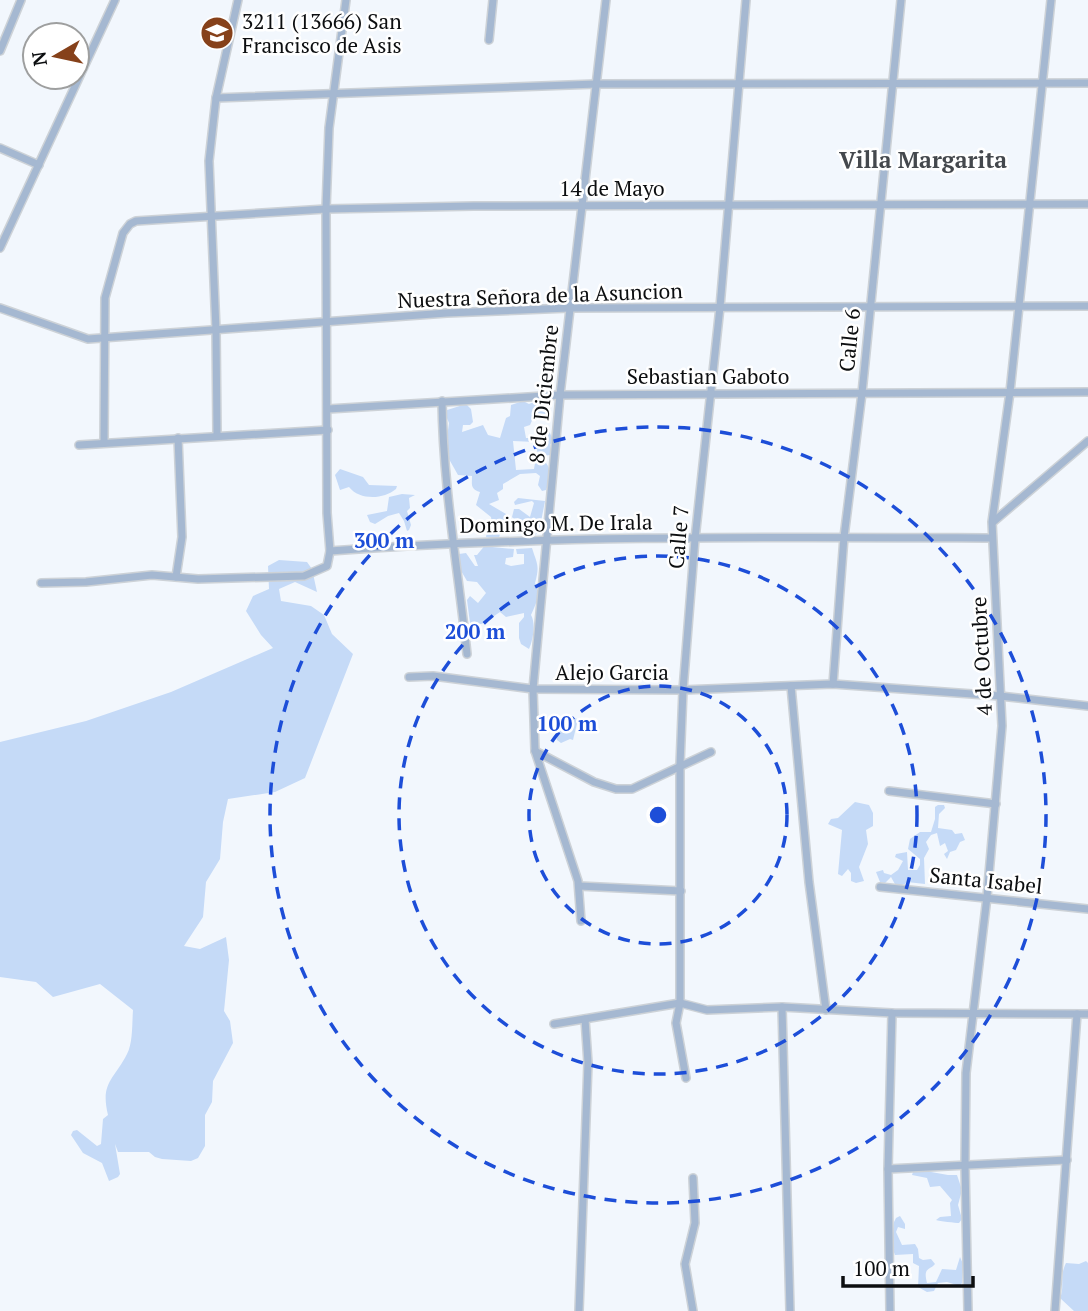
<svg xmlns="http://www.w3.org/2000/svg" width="1088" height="1311" font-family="'PT Serif',serif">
<rect width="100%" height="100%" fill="#f2f7fd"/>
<g fill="#c5daf7">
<path d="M523,401L529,404C537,400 544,403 549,410L545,416H534L530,425L524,427L526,438H542L543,428H548L554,443L550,444V455L542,456L538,454L535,442L513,441L516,470L534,469L535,463H546C552,470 549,482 546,490L542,491L538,485L540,476L536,473L520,474L503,484V489L497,493L499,500L489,504L506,514L507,529L500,533L499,539L486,537L487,531L492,524L491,517L476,505L480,492C470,489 472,484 472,476L458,475L445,452L449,423L444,411L466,404L471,409L473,422L470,425H463L462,432L483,425L488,435L500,438L506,418L510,416L511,405Z"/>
<path d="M340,469L363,477L369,485L397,486L396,489C383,500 359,500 349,487L340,490L335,475Z"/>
<polygon points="402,494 415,495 409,498 410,508 407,511 411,525 409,530 407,531 404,521 399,513 388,516 375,524 370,522 367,515 387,511 389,497"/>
<polygon points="518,498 545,501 539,532 534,536 522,534 518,524 512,517 514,509 519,509 530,517 534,503 532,501 515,505 514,502"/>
<path d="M486,544L492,547L514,549L513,557L506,558L505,564L511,566L524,564V554H517L516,549L532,548C537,564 540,565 535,583C541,594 536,604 531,615C536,623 533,641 529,649L521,644L519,638V623L524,617V613L506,617L500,612C490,618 481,629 470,623L467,600L470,596L478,603L486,593L477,582L467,581L460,569L459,554L466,553L475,566H478L474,555H477Z"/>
<path d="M279,560L307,562L312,569L317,592L295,582L279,589L281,601L311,606L324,615L332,634L353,654L305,778L275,792L228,799L223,822L220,859L206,882L203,917L184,946L200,949L226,937L229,960L224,1011L230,1021L233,1043L213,1081L212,1102L205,1115V1146L198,1158L191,1161L162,1159L155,1157L149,1152H118L115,1144L120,1174L118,1177L109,1181L102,1163L83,1153L71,1135L73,1131L77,1130L97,1146L101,1144L103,1119L108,1115C100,1082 114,1080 127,1054C133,1043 132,1023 133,1010L100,984L53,997L36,982L0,977V742L86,721L171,692L273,648L261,635L246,611L253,596L269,589L268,566Z"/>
<polygon points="539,716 540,722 561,722 564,716 578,719 573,740 570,739 561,743 557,740 555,734 557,731 554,727 536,728 536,717"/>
<polygon points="855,802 869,805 873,813 873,826 866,830 868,844 859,867 864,881 856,883 851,881 851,873 848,869 842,876 838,874 842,830 828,824 831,819 838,818"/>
<polygon points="938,805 944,805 945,808 939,814 938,828 952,830 955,834 962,833 965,840 960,842 956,850 950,852 947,859 944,854 948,851 945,843 940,846 937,833 931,835 926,842 929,849 924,858 925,884 907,882 905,884 896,886 891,877 885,883 880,882 876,872 883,870 884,873 891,875 898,870 903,861 895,857 896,854 907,852 908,870 917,870 920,865 920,859 908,849 910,839 920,832 931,832 935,819 935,807"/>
<path d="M920,1170L948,1175H957L962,1190L958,1205L962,1219L959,1223C956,1223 939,1221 936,1220L940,1217L951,1216L950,1203L952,1200L940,1186L930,1187L927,1178L912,1175L913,1172Z"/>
<path d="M900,1216L905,1224V1229L898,1227L896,1232L902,1245L915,1244L918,1249L919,1258L923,1260L931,1259L935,1264C929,1271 923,1267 927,1283L936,1282L942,1269L956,1270L960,1257L963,1264L962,1283L960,1286L947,1282L938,1283L934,1291L927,1292L918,1287L919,1266L913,1263V1254L895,1255L892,1247L894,1222L896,1218Z"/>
<path d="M1086,1261L1088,1263V1311H1074L1060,1298C1065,1287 1059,1277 1066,1263L1079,1264Z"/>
</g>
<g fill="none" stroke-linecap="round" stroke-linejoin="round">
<defs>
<g id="minor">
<polyline points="489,40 493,0"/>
<polyline points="0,51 21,0"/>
<polyline points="216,98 596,84 1088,83"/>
<polyline points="0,148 39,165"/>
<polyline points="0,248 115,0"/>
<polyline points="0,308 88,339 447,313 569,308 1088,306"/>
<path d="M442,401C443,486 458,569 467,654"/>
<polyline points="328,409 560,395 1088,392"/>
<polyline points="217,435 216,330 209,161 216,98 238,0"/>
<polyline points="104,443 105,298 123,233 130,224 136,221 326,209 474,206 1088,204"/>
<polyline points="79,445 328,430"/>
<polyline points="993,522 1088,441"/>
<path d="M330,551C550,535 771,537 992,538"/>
<polyline points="176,577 182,537 178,438"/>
<polyline points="41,583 86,582 152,575 198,579 304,576 327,566 330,551 327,513 326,209 329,128 346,0"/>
<polyline points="409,677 433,676 533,689 683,690 833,684 1000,696 1088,706"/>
<polyline points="833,684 844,537 862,393 901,0"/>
<polyline points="791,686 809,882 826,1010"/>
<polyline points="535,751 594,782 616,789 632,789 711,752"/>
<polyline points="889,791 996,804"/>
<polyline points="579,886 681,891"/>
<polyline points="880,887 1088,909"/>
<polyline points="581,921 578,881 535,751 533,689 560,395 606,0"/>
<polyline points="782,1007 790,1311"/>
<polyline points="554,1024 680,1003 707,1010 782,1007 892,1013 1088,1014"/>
<polyline points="686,1078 676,1023 680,1003 680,765 683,690 695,539 720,307 746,0"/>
<polyline points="888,1169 1067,1160"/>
<polyline points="579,1311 588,1063 585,1019"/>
<polyline points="693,1311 685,1264 695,1223 693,1178"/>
<polyline points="890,1311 888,1169 892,1013"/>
<polyline points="968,1311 965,1165 966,1073 987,897 1002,726 992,522 1010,392 1051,0"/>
<polyline points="1055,1311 1077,1014"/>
</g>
</defs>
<use href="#minor" stroke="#cdd2d7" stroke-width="10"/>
<use href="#minor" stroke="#a5b8d1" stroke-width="7"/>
</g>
<g fill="none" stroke="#1d4ed8" stroke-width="3.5" stroke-dasharray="12 9">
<circle cx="658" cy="815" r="129"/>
<circle cx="658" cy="815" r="259"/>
<circle cx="658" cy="815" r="388"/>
</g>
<defs>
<symbol id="school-disc" viewBox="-11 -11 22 22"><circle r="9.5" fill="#86411a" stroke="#fff"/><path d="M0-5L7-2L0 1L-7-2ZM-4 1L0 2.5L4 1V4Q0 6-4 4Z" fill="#fff"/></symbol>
</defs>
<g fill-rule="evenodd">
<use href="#school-disc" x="198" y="14" width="38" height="38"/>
</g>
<g text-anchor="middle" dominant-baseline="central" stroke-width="5" stroke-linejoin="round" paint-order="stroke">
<g font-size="21" fill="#0c0e10" stroke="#fff" text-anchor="start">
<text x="242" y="21">3211 (13666) San<tspan x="242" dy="24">Francisco de Asis</tspan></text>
</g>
<g font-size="21" fill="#0c0e10" stroke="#fff">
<text x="612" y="188">14 de Mayo</text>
<text transform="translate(540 295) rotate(-2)">Nuestra Señora de la Asuncion</text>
<text transform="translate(849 340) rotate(-84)">Calle 6</text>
<text x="708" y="376">Sebastian Gaboto</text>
<text transform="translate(543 394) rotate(-84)">8 de Diciembre</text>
<text transform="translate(556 523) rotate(-1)">Domingo M. De Irala</text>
<text transform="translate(678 537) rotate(-85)">Calle 7</text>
<text transform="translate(981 656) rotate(-93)">4 de Octubre</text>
<text x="612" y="672">Alejo Garcia</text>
<text transform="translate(986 880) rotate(6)">Santa Isabel</text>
</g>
<g font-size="23" font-weight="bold" fill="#44484d" stroke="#fff">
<text x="923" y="159">Villa Margarita</text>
</g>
</g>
<circle cx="658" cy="815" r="10" fill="#1d4ed8" stroke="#fff" stroke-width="3.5"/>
<g font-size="21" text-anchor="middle" font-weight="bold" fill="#1d4ed8" stroke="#fff" stroke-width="5" stroke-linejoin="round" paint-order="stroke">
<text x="384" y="548">300 m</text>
<text x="475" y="639">200 m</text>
<text x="567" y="731">100 m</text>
</g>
<g transform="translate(56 56) rotate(261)"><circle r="33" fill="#ffffff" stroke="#9e9f9f" stroke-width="2"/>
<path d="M0-5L12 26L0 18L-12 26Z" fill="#86411a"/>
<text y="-10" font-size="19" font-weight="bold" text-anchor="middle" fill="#0c0e10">N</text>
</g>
<path d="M843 1276v10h130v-10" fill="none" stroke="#0c0e10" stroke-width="3.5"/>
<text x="853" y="1276" font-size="21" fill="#0c0e10" stroke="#ffffff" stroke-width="5" paint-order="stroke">100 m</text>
</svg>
